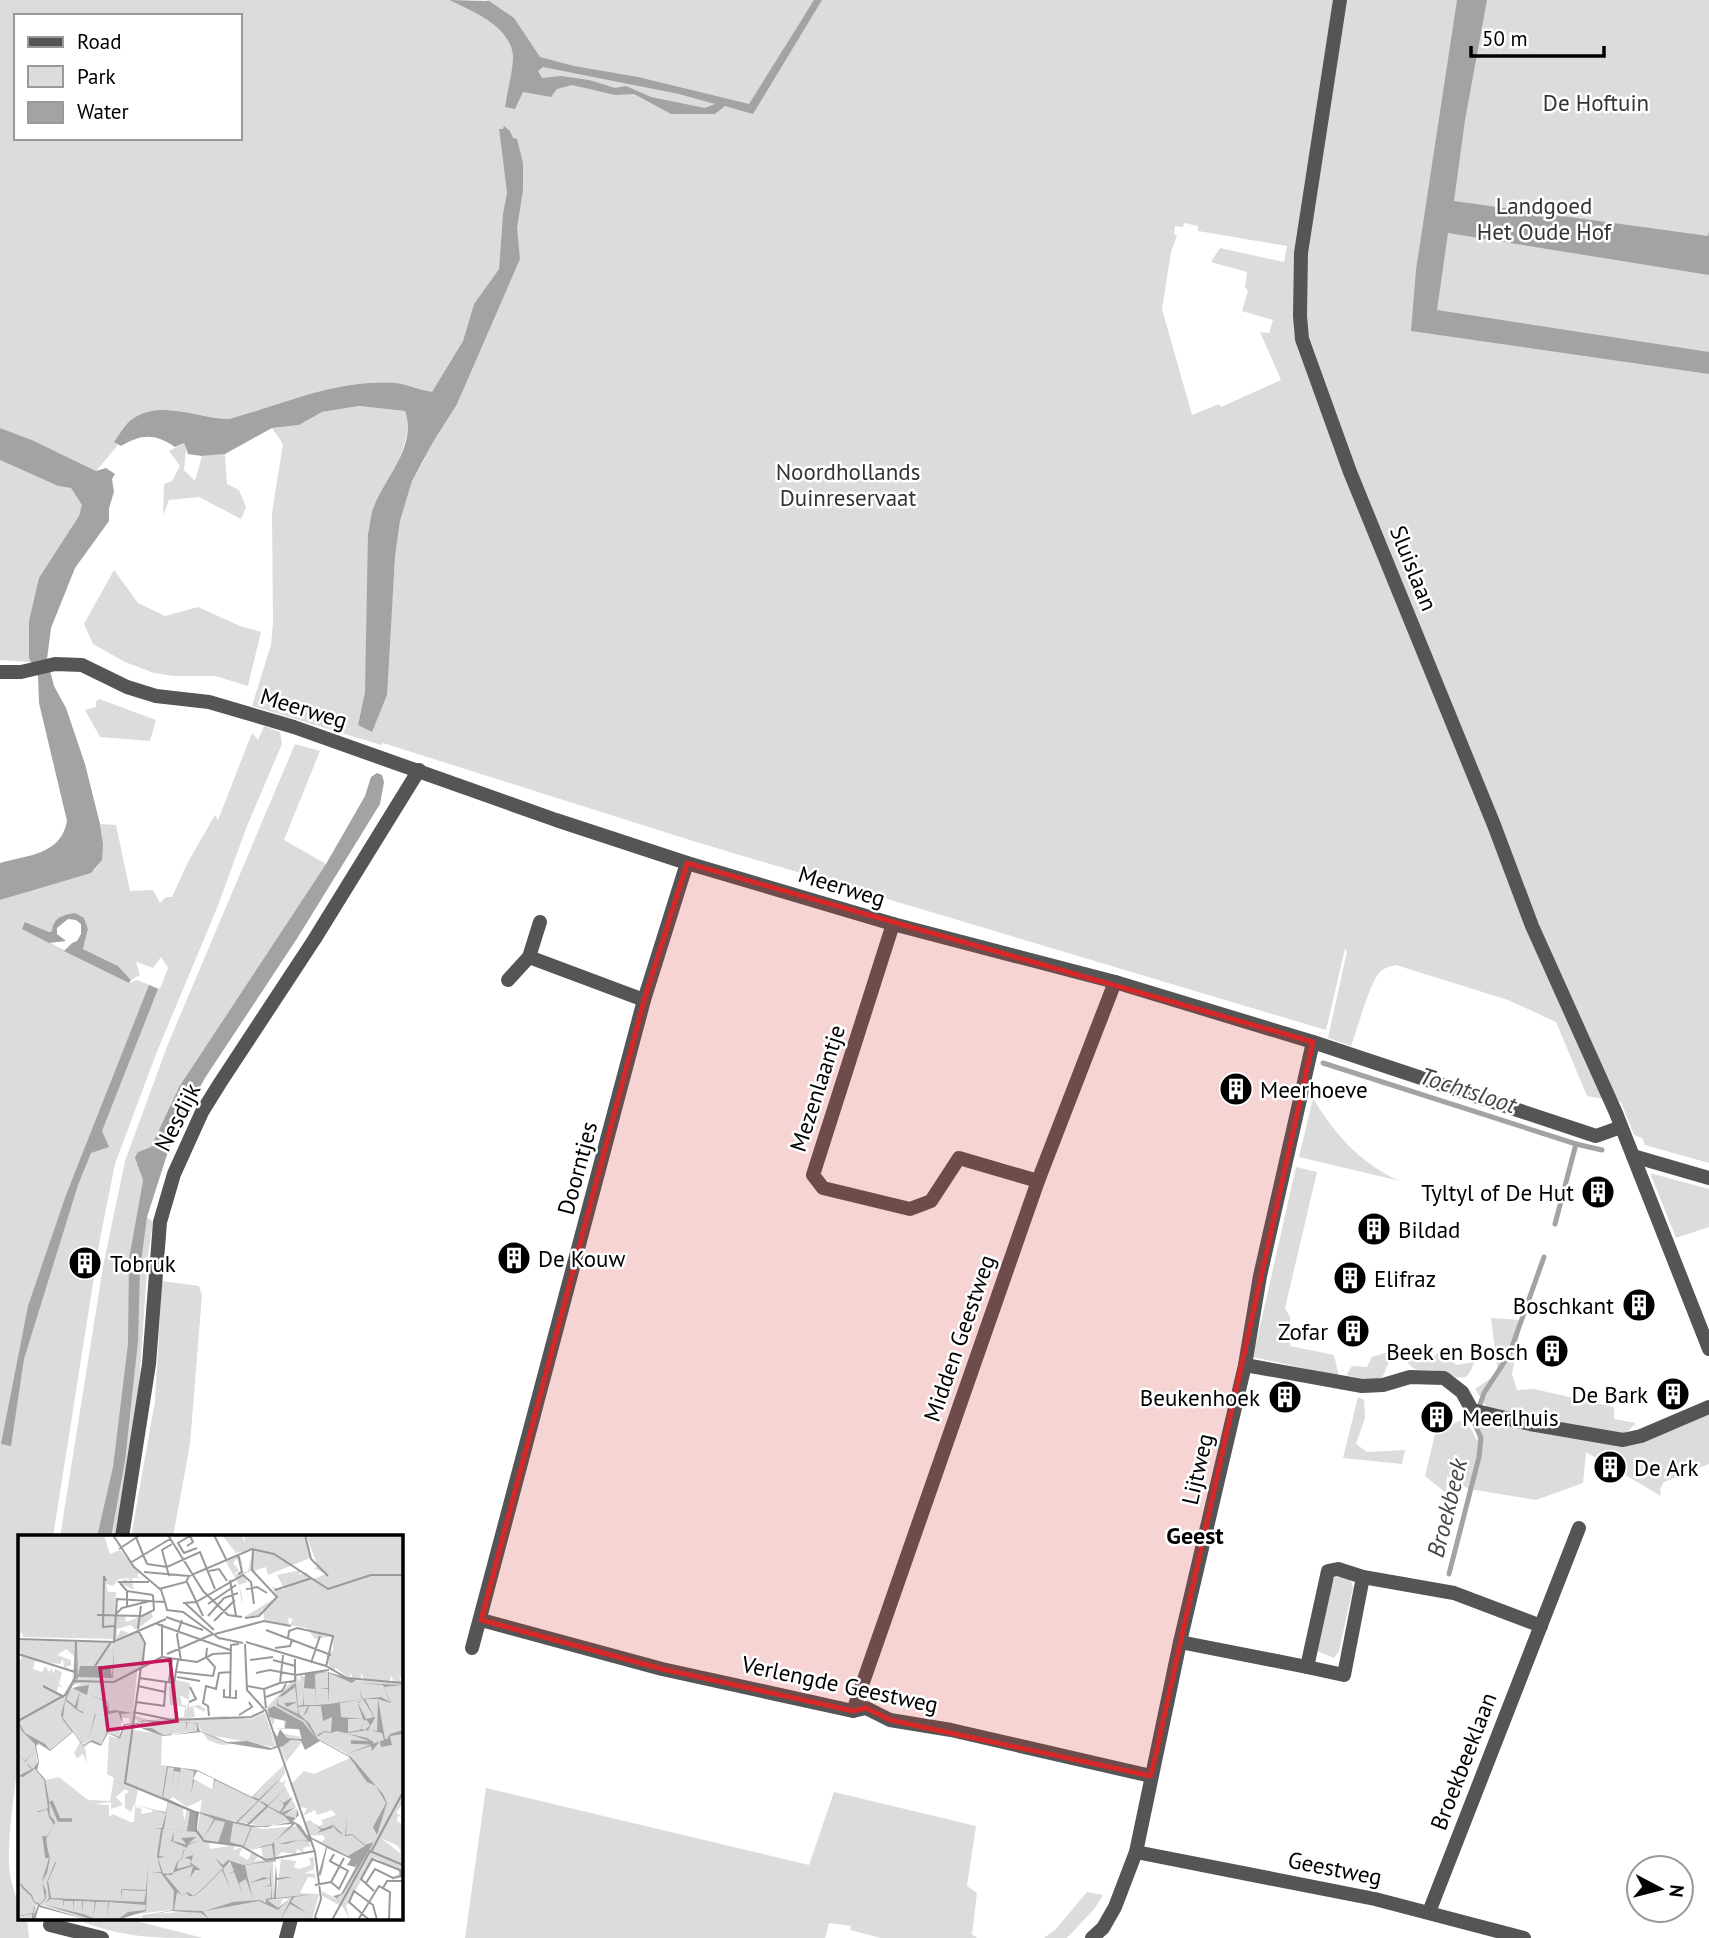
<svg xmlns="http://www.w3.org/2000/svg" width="1709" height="1938" font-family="'PT Sans',sans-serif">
<rect width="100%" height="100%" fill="#fff"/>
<g fill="#dcdcdc" fill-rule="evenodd">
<path d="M0,0H449C472,11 511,26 513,57C514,72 507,91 505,106L535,63L486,0H1709V1163L1645,1145L1642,1138L1634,1135L1621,1102L1587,1096L1556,1022L1508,1000L1396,965C1391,966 1384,968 1380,972C1370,982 1357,1030 1351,1046L1328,1038L1347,951L1345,949L1326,1030L693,841L383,743L381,745L252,706L271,645L273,623L272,513L283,444L272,428L299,425L322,412L359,406L405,411C411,428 405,443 399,460L365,692L358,725L372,731L386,695L395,558L400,521L412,481L424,460L509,254L507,130H499L507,193L503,213L499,269L474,304L463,341L432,393C420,389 407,384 394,383C336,379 285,404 229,419H215L169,410L115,443L118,445L96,471L32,440L0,428ZM16,16H240V138H16ZM1184,223L1198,226V231L1287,246L1284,262L1220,248L1211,262L1247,272L1245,287L1248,291L1242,311L1273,320L1269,333L1260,332L1281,380L1221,407L1219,404L1192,415L1162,309L1171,252L1177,236L1174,234L1175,226L1183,227Z"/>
<polygon points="184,443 186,450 184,470 195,481 202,456 225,454 227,484 239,490 246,507 241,519 199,497 169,500 163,515 164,484 172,481 180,466 169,451"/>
<polygon points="0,460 58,486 71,488 83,505 29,658 31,662 0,660"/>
<polygon points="114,570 138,603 165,616 198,607 240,626 261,632 248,686 215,676 174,676 154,673 125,662 93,644 84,624"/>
<polygon points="99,699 156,720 150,741 100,737 85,710 96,707 96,702"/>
<path d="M264,726L280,732L282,744L247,826L217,908L156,1054L115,1164L100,1239L53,1537H19C19,1606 23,1676 19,1745C17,1784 8,1822 9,1862C9,1884 19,1897 19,1919H27L29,1938H0V900L95,870C105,855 103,842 100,824L116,825L130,891L153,890L160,903L166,897H172L188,862L215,815L218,820L252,733L258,740ZM63,915L84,918L88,929L83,949L118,966L131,980L140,975L136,962L153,968L161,957L168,968L160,989L137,980L129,983L23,929L26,922L48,932L52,931Z"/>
<polygon points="295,744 320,751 284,840 326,864 179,1087 151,1147 138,1152 136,1163 141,1168 147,1217 153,1222 148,1256 139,1386 115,1537 60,1537 103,1267 125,1161 168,1044"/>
<path d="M1313,1098C1334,1134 1361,1164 1400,1181L1299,1157Z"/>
<polygon points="1296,1167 1317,1172 1285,1308 1290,1317 1290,1346 1334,1355 1339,1376 1253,1357"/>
<polygon points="1650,1173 1709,1189 1709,1227 1676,1238"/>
<polygon points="162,1281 199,1286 202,1295 190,1444 173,1537 131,1537 155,1401"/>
<polygon points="1491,1318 1522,1320 1512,1374 1517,1390 1534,1389 1614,1407 1614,1419 1636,1423 1624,1435 1488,1409 1475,1389 1498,1373"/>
<polygon points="1394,1350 1383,1376 1377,1382 1346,1375 1352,1366 1367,1367 1372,1357"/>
<path d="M1441,1350L1446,1352L1456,1365L1474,1362C1467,1387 1456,1376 1439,1371C1421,1367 1416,1377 1404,1357L1412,1352L1430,1354L1433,1357Z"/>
<polygon points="1358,1397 1364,1400 1365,1418 1356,1444 1367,1452 1405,1450 1402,1464 1343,1458"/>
<path d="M1709,1413V1464L1664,1482L1660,1489L1661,1496L1586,1452L1583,1483L1536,1500L1469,1489L1447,1476L1446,1493L1425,1476L1436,1430L1445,1431C1463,1413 1468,1421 1477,1441L1481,1416L1623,1443Z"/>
<polygon points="1342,1576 1351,1580 1353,1588 1339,1651 1334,1658 1317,1651 1331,1586 1334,1578"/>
<polygon points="486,1788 809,1865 834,1792 976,1826 967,1886 977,1893 972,1934 977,1938 881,1938 850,1930 851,1926 829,1923 825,1938 465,1938"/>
<polygon points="1087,1892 1103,1895 1095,1908 1067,1938 1044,1938 1056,1929"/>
<path d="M76,1919H128L203,1938C155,1938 120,1938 76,1919Z"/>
</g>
<g fill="#a3a3a3" fill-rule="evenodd">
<path d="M449,0L489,1L514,18L540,57L574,66L638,77L749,104L814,0H822L753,114L725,106L715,114H671L634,94L615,95L572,85L557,89L551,97L523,92L515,109L505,107C507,91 513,72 513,57C511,26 472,11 449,0ZM543,67L679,94L715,104L705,108L651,97L626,86L615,88L589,80L561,76L542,78L538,71Z"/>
<polygon points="1457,0 1487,0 1465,120 1454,201 1708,236 1709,231 1709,275 1448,233 1437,310 1709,352 1709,374 1411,331 1416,270"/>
<path d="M504,126L510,131L513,138L517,139L523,163V190L517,228L520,259L457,404L433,442L412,481L400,521L395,557L387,695L372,732L358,725L365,692L368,534C370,527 370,519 372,512C382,480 418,448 405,411L359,406L322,412L299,425L272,428L225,454L202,456L188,454L184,443L175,447C155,433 141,434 121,446L114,442C119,435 125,425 131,420C160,398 198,419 229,419C285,404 336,379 395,383C407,384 420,390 432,392L463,341L474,304L499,269L503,213L507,193L499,129H503Z"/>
<path d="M0,428L32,440L96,471L106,468L115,474L112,479L114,492L109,508V521L75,568L51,628L47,659L54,686L66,708L85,764L100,824L103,844L102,860L91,873L0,900V863C28,855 61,855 67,821L39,703L38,676L29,658V621L39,578L79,516L82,505L71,488L58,486L0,460Z"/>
<path d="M377,773L382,775L384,782L380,804L298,937L205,1078L173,1136L147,1217L140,1270L138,1341L125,1461L111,1537H97L113,1467L128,1344L129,1259L143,1181C141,1171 137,1166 135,1157L138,1152L151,1147L179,1087L326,864L365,796L371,777Z"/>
<path d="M75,913L84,918L88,929L83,949L118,966L131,980L129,983L64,951L72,943L77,941L81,934V924L76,920L68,919L57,928V934L66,941L49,943L22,929L25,922L49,932L52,931C54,917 62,915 75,913Z"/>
<polygon points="149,985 158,989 102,1131 109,1147 91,1153 78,1185 24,1359 11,1446 1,1444 28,1306 66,1195"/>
</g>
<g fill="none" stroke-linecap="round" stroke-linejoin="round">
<g stroke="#a3a3a3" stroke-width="5">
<polyline points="1323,1063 1576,1144 1602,1150"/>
<polyline points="1555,1224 1576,1144"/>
<polyline points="1449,1574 1479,1457 1481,1438 1474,1422 1484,1393 1509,1355 1544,1257"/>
</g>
<g stroke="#555" stroke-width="14">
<polyline points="1340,0 1301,253 1300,316 1302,339 1350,472 1494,825 1532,926 1616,1113 1709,1349"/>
<polyline points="0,672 21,672 55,664 82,665 127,687 156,696 209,702 294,727 556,820 687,863 893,924 1115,982 1313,1042 1596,1136 1621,1127"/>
<polyline points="893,924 813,1175 823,1188 910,1209 931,1201 959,1158 1038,1181"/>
<polyline points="529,957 644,1000"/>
<polyline points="508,980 529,957 540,922"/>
<polyline points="1633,1156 1709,1178"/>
<polyline points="1245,1365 1362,1386 1383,1385 1410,1377 1444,1378 1462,1392 1472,1410 1530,1424 1623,1440 1641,1436 1709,1407"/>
<polyline points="122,1537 149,1364 160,1222 174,1174 202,1112 220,1083 314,940 419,770"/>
<polyline points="481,1620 662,1669 853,1711 866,1708 890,1720 951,1730 1151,1776"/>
<polyline points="1180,1642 1307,1667 1328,1571 1338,1569 1363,1577 1454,1593 1541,1626"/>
<polyline points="472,1648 644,1000 687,863"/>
<polyline points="1307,1667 1344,1675 1363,1577"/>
<polyline points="853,1711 1038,1181 1115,982"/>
<polyline points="1136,1852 1375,1899 1524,1938"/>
<polyline points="1429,1912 1579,1528"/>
<polyline points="50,1925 102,1938"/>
<polyline points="286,1938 291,1919"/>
<polyline points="1092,1938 1103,1928 1115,1907 1136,1852 1180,1642 1245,1365 1260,1276 1313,1042"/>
</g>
</g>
<path fill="#d62828" fill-opacity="0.2" stroke="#d62828" stroke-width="5" stroke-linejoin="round" d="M687,863L1313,1042L1151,1776L890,1720L866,1708L853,1711L662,1669L481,1620L644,1000Z"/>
<defs>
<symbol id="building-disc" viewBox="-11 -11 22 22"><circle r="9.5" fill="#000" stroke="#fff"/><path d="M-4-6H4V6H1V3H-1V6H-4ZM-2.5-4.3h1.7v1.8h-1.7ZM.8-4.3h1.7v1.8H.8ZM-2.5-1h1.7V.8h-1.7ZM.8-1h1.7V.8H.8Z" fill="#fff"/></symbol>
</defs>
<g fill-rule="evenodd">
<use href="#building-disc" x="1217" y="1070" width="38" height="38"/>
<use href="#building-disc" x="1579" y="1173" width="38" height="38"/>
<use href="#building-disc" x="1355" y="1210" width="38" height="38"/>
<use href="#building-disc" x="495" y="1239" width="38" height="38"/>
<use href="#building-disc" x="66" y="1244" width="38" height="38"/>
<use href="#building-disc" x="1331" y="1259" width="38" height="38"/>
<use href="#building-disc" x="1620" y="1286" width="38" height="38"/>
<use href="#building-disc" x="1334" y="1312" width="38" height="38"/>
<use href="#building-disc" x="1533" y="1332" width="38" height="38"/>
<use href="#building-disc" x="1654" y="1375" width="38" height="38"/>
<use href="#building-disc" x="1266" y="1378" width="38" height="38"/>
<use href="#building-disc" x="1418" y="1398" width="38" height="38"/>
<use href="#building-disc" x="1591" y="1448" width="38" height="38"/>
</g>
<g text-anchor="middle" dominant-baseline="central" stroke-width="5" stroke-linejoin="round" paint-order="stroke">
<g font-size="23" fill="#333" stroke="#fff">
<text x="1596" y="102">De Hoftuin</text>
<text x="1544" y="205">Landgoed<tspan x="1544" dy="26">Het Oude Hof</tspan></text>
<text x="848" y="471">Noordhollands<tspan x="848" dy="26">Duinreservaat</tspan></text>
</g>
<g font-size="23" fill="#000" stroke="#fff">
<text transform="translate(1414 568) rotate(68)">Sluislaan</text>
<text transform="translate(304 708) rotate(17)">Meerweg</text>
<text transform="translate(842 886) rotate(17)">Meerweg</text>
<text transform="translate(817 1088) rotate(-72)">Mezenlaantje</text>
<text transform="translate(177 1117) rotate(-63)">Nesdijk</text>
<text transform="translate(577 1168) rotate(-75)">Doorntjes</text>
<text transform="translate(959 1338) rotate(-71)">Midden Geestweg</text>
<text transform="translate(1197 1469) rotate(-77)">Lijtweg</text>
<text transform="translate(840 1684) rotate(12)">Verlengde Geestweg</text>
<text transform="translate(1463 1761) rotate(-69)">Broekbeeklaan</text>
<text transform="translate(1335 1868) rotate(11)">Geestweg</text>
</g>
<g font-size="23" fill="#000" stroke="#fff" text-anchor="start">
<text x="1260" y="1089">Meerhoeve</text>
<text x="1574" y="1192" text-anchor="end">Tyltyl of De Hut</text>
<text x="1398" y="1229">Bildad</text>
<text x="538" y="1258">De Kouw</text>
<text x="110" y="1263">Tobruk</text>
<text x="1374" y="1278">Elifraz</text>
<text x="1614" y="1305" text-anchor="end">Boschkant</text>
<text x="1328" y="1331" text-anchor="end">Zofar</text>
<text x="1528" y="1351" text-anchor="end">Beek en Bosch</text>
<text x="1648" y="1394" text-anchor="end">De Bark</text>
<text x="1260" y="1397" text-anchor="end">Beukenhoek</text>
<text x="1462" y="1417">Meerlhuis</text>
<text x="1634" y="1467">De Ark</text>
</g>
<g font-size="24" font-style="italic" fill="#444" stroke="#fff">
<text transform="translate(1468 1090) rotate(18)">Tochtsloot</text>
<text transform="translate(1447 1508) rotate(-76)">Broekbeek</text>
</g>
<g font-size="24" font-weight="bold" fill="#000" stroke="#fff">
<text x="1195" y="1535">Geest</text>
</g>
</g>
<g transform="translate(18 1535)">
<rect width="385" height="385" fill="#fff"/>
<path d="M0,0H86L92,19L102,15L121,38L119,42L126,43H114L116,55L104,49L105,44L112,46L110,43L101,44L95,51L88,49L90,57H98L97,80L107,81L108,87L133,77L135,82L118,95L113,90L99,94V102L103,95L111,98L99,104L5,102L3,95L2,103H0ZM204,0H223L227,7L226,0H286L292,23L250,40L248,32L235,36L238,43L233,36L226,39L229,47L221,50L224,61V70L221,50L207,25L222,21L225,31L219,24L215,28L221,35L215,40L230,36L235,14L218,18ZM288,0H385V147L381,140L383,147H375L374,140L371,147L346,144L343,138V143H334L333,138L331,143L318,133L313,136L308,121L315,115V101L297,104L289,93L272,90L275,84L270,83L271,90L246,85L245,74L242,80L226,82L259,62L254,52L267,55L259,40L283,35L281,40L288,37L295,44L308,39L296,33L300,32ZM120,95L126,107L127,129L119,136L115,180L131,185L166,182L167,172L160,171L159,176V171L160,170H152L151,152L158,145L172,148L171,165L162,160L164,170H168V175L171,166V173L174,171L181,170L187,174V177L175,171L177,182L159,185L205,181L232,184L247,178L257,212L197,201L209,208H229L253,214L227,208L203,210L190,205L179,189L180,196L144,200L143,230L176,235L175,244L194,254L197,244L234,263L266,230L267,238L261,245L264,248L269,244L266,250L278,272L265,280L279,273L278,283L268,281L272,286L248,292L186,280L245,294L281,291L293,311L285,313L286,318L279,314L278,319L264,317L258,323L255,317L256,363L251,365L265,364L260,375L271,364L258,363L263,324L278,326L276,332L281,334L293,330L291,323L296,322V334L287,338L297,339L299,354L297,343L290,342L282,358L301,359L294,385H191L185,376H165L183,378L189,385H146L144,380L145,385H124L125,380L163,377L151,375L112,380L104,385H70L19,368L15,385H0V129L4,123L0,105L98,107ZM48,114L56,121L54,150L64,148L45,160L39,157L40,151L45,153L41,149L44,137L37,134L35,139L34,133L31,137L27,131L24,137L15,134L17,126L42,129L45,124L46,132L52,135L48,131H53V125L39,120ZM104,183H111L112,189L118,184L125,193H134L143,199L115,195L107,190L102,204L91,201L89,239L96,243L92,266L70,265L41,242L27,245L20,238L17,208L32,215L54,197L47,186L62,207L56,218L59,223L65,219L69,229L67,212L72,208L65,211L64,209L74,205L82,209L91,197L101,203ZM107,254L111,257L107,259V273L113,277L116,270L134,275V277L123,279L124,274L117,272L116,287H112L95,279L91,282V270L76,269L93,267V274L105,270L98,262ZM120,254L151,265L155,262L169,272L184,265L179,298V278L169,274L166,286L165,272L150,266L148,277L117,270ZM211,307L232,315L243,311L245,325L236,326L241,321L233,318L230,325L221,320L225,312L215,315L217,310L192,314L191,308ZM310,137L331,145L385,148V268L378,278L385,282L380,281L379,286L385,290V323L380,311L363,303L383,319L385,342L373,345L383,337L357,323L328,371L332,385L325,372L304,361V356L318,364L324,360L338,334L331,322L355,307V317L356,307L330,321L303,307L307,304L305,300L292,301L287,287L292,285L300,292L305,289L303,285L318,280L314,275L299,280L297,275L285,281L289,273L281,272L273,249L286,236L296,239L332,223L338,233L337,227L328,218L300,204L288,185L256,166L287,186L298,203L288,214L284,204L280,203H269L264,201L270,204L263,211L273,205L284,207L268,227L261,210L268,205L260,203L263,198L283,202L282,195L266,193V186L257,184L255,191L248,173L279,141L282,147V140L292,144V139Z" fill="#dcdcdc" fill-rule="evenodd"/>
<path d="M59,109L60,141L62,131H92L94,142L96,111L95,143L60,142L58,147L55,150L48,164L57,171L61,157L58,172L62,156H61L54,153L71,150L69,160L62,157L59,174L65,177L69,160L65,178L87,180L90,168L71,159L90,167L91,176L97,175L114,178L103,179L105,189L100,177L87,180L78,179L70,206L77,179L64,178L59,175L47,165L45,183L65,210L74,205L83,209L89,197L101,202L106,189L120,188L125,193H134L145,200L154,199L152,188L142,189L137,188L125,185L123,190L124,185L179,188L182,196L209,207L229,206L253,213L258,211L247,181L259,212L255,194L259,202L262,194L269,203L284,204L281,194L255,193H267L268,186L251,182L250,174L256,171L285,187L298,203L287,186L260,171L256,167L259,169V163L260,169L280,179L279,167L269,172L266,168L279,167L277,152V149L276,153L265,161L260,162L277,148L278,149L280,171L285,170L286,157V170H298L297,154L286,153L287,139L281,140L287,138L310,137L338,145L341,152L338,145L334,148L311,138V169L344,164L341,153L345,164L322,168L323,182L344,184H330V197L342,195L347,186L345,184L340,169V167L344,165L340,168L348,184L343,194L347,195L352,190L348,184L356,182L345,164L363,162L372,167L365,150L340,148L385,150L366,152L373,168L360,164L367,204H369L372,199L385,195V199L372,201L374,210L363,212L362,206L354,216L353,211L331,218L357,208L349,203L319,196L313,198L306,197L301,201L299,200L306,196L313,197L314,182L294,191L305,186L303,171H291L289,177L285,181L290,171L280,172L281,179L291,188L300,204L333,222L365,259L369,268L359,300L355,292L368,268L358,251L349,247L331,222L302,206L287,215L283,206L273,205L265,211L252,215L209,208L183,197L145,201L125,194L119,189L107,190L102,204L90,198L83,211L73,207L65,211L55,197L32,216L21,208L18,211L21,227L19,235L27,244L31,266L32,281L36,285L37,288L27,306L32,323L29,338L24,347L28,356V363L22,370L70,385L21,372L17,385H14V379L0,381L15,378L16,372L0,370L9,371L10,360L9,371L17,372L15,382L20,370L15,366L13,361L5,354L1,348L0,346L14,360L16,366L22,369L27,363L24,346L31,323L26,306L36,290L31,282L29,274L21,277H18L30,273L26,245L17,234L5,242L0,241L14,234L11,232L9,229L0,218L7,226L16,216L7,227L15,234L20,227L17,211V209L4,196L1,189L0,186L7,198L27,209L32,215L54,197L45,185L43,180L48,161L54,150L58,146ZM310,137V153L301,154H310L311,169L298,170L297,139ZM347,164H360L359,196L350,195L357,183ZM168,187L169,197V187L179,189V196L154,200L152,188ZM351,195L364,198L366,205L357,208L328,198ZM265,230L235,262L241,264L268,238L241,266L245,267L261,252L245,267L250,270L269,252L250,271L262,277L266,270L260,263L265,268L275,262L263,278L278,272L266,280L278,283L279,274L281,280L275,286L282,290L289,300L330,321L347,311L334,300L328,301L320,297L315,291L314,293L299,298L303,295L296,288L304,294L315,290L327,301L329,282L328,300L334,299L347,310L356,307L325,359L319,363L322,366L315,361L323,359L340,328L337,332L329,330L333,324L309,313L303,340L300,341L308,312L293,304L292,307L281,305L268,309H261L274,306L282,305L290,306L277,289L256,307L259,343L269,342L271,327L269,342H274L259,345L258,363L297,359L276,362L273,367L289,378L272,369L262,385L274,362L249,365L260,373L271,364L260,375L241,366L187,376L215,367L242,365L248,368V364L253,363V351L245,352L252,350V344L246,342L231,348L235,364L228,344L221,348L225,360L216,337L208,340L216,336L212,326L205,334L213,356L211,366L213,356L204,335L186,353L190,373L186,353L179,359L177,361H171L169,358L164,361L169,357L176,361L185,353L172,343L175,331L147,340L164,360L159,357L156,375L185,376L191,385L183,378L153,376L104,385L155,375L156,356L143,338L133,337H143L139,321L143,294L136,293H144L148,278L135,275L140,276L142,263L140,276L148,277L150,266L144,262L149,231L179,235L234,262ZM150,232L156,233L153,256L156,236L162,237L157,263L163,233L176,236L173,259L176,245L182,248L175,244L179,236L196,244L195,255L197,245L240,266L218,287L174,275L150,264L151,258L150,264L145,262ZM241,266L248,271L229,289L220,287ZM150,267L172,276L169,296L146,294ZM250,272L266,281L272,287L248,292L231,290ZM181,278L196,284L185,304L178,295ZM197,285L207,287L200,308L226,311L234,292L274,289L254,309L245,311L232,315L254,310L256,325L225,330L210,325L204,312L210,325L205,330L197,323L205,333L185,353L172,343L177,335H183L173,328L175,320L166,323L172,324L173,326L172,328L173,330L159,334L160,327L164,324L166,316L169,313L170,310L183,305L170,309L178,302L163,303L169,310L159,307L155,306L156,297L153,306L169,313L165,316L164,323L159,327L154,340L145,338L140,323L147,322L141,321L145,294L178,297L185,304ZM215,288L233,292L225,311L212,307ZM258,326L256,363H254L252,330V343L231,348L229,340L244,330L229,340L227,330ZM37,327L38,328L30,346L33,363L126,367L128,356L104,355V366L103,356L66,355L103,356L104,354L128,355L130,331L128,376L99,385L110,377L127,375L128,370L91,367L89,383L90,367H78L75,383L77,367L65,366V379L75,383L76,385L27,370L65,379L64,366H56V376L55,366H46V373L45,365L32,364L27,368L31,363L29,347Z" fill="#a3a3a3" fill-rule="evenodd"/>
<path fill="none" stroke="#a3a3a3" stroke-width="3.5" d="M333,207L355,208M33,266L41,285H54M26,301L29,323"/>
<path fill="none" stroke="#999" stroke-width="2" d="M95,0L116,32L143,55L147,67M117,0L129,29M150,0L185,56L210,80L224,82M196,0L208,24M287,0L293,24L310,41M169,11L175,7L172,1L160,8L166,18L179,13M101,14L122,0M220,19L224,37L220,39M112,28L152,4M129,29L149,32L182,17L197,54M191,36L201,34L209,46M126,37L171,41M151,41L144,15L154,9M212,45L218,81M88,46L86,41L85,92L97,91M100,47H131M169,47L185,81M102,48L109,56V73M141,54L168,47L171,41L234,14L256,19L310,54L353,40H385M228,54L239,52L249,58M257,55L294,43M109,56L135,60M165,68L178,67L225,40L233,47L236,69M167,68L196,95M190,69L218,50M98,79L104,73L132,66M79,80L124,81L136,75L135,60M190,81L206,63L220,58M148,82L185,95M227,83L241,81L259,62L234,35L235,14M196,86L217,65M139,89L212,115M120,94L123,71M120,95L127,108L124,131M248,95L313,120M197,99L246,86L273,91M201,103L225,108M270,103L271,96L279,93L315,101L308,132M0,104L96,107L99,64L147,67L149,75L165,77L202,104M97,106L148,84M228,107L308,131L329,143L385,148M227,109L229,155L248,176L297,317L303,364L297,382L300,385M257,113L272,111L274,105M0,119L57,137M149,119L195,99M144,122L179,127L195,119L212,118M144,122V89M232,125L255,122M255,125L277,131M163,126L159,100L164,85M293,128L302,101M77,131L93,107M123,132L107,248L179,278L178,295L186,306L223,311L248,325L297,316M159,137L195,141L197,132L188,122L189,113M238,138L252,135L278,140L311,135M159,142L182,146M121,143L156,148M55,146L96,147L144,122M151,146L154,124M156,148L159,185M156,148L160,125M262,148L277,146V124M25,151L46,162M120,151L147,157M229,151L246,154L248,173M206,154V162L218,163V155M246,154L262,148L265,120M212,162L213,110L221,109M248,162L264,156L268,149M118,167L147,171M171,167L178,164L172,152M146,171L148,146M115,177L154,185L233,182L246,176M221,180L234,172L231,167M191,181L190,171L185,168L188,151L198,154L201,138L212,137M0,186L47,160L57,143L58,106M372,281L353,317L385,257M313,347L321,354L330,336L312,326L316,319M348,348L357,334L375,343L383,341L382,335L354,324L343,344L356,356M297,350L313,347L326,323M365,353L369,346H385M356,384H350L331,367L336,356L355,370L359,385M314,385L352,316L385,330M340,385L361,351L372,357L371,385"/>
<path fill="#c2185b" fill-opacity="0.15" stroke="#c2185b" stroke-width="3.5" d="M152,125L159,186L90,195L82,133Z"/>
<rect width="385" height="385" fill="none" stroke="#000" stroke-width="3.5"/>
</g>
<rect x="14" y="14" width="228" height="126" fill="#ffffff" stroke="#999999" stroke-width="2"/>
<rect x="28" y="37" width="35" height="10" fill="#555555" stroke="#999999" stroke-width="2"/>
<text x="77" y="49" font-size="21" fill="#000000">Road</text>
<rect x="28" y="66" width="35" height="21" fill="#dcdcdc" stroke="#999999" stroke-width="2"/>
<text x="77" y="84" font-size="21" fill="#000000">Park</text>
<rect x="28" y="102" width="35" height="21" fill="#a3a3a3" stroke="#999999" stroke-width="2"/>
<text x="77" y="119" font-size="21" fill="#000000">Water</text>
<g transform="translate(1660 1889) rotate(97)"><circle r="33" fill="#ffffff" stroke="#999999" stroke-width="2"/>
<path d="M0-5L12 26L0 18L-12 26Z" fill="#000000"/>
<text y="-10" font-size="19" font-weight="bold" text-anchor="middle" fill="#000000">N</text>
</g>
<path d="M1471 46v10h133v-10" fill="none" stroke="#000000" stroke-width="3.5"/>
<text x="1482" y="46" font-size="21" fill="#000000" stroke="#ffffff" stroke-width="5" paint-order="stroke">50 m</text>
</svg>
